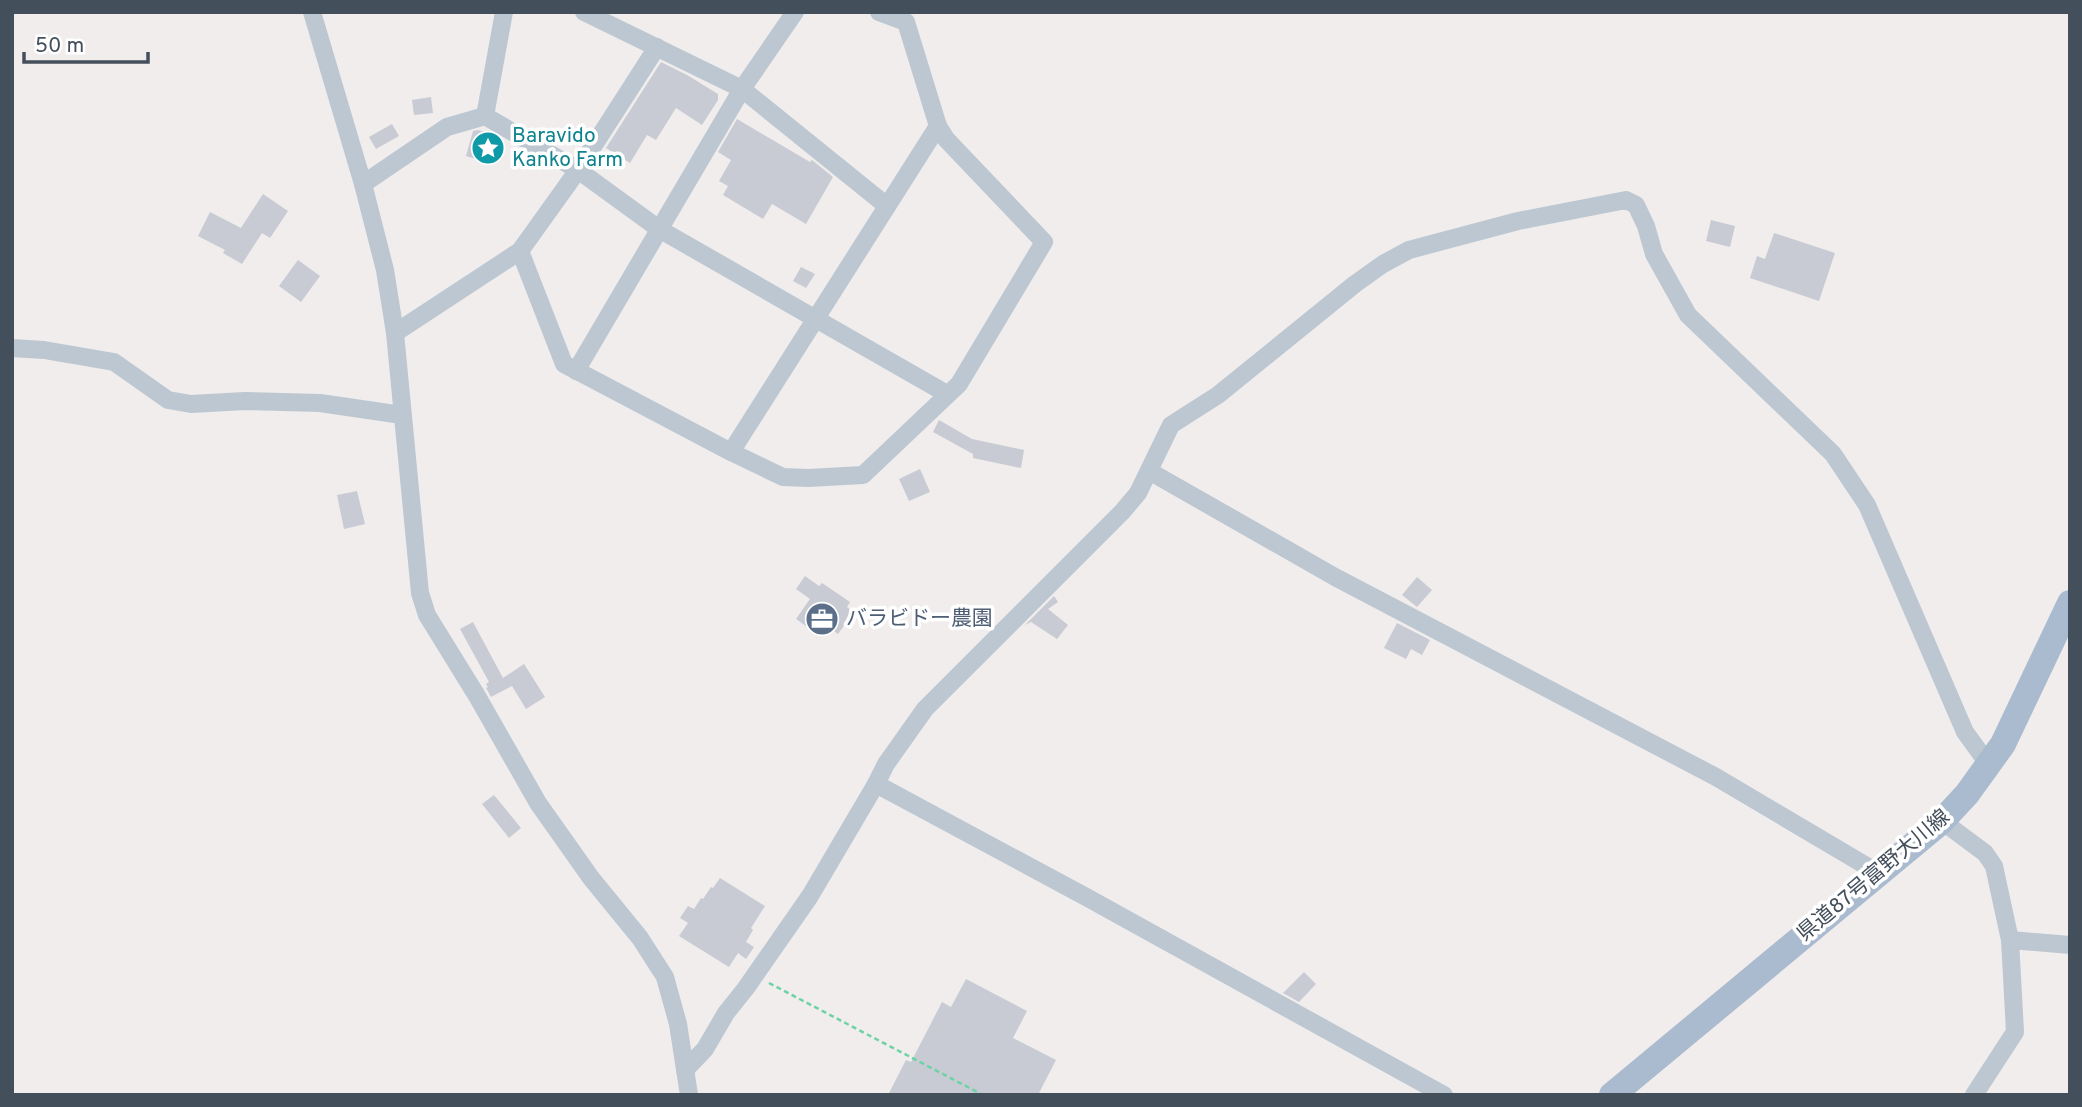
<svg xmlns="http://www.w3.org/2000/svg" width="2082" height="1107" font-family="Overpass,'Noto Sans JP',sans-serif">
<rect width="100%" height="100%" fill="#f0edec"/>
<g fill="#c8cbd3">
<polygon points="661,62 687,75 718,94 718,100 702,125 676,108 656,140 647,135 630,163 606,148"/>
<polygon points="431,97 433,113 414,115 412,100"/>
<polygon points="737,119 810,162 812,160 833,177 806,224 772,204 763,219 723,195 728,186 719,181 731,160 718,152"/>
<polygon points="392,124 399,136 376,149 369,137"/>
<polygon points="478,130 493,134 485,162 466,156 473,131"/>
<polygon points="263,194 288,211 270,238 262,233 242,264 223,253 225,250 198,236 210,212 241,228"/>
<polygon points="1711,220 1735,226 1730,247 1706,241"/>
<polygon points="1774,233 1835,253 1819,301 1750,278 1757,256 1765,259"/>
<polygon points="298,260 320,276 301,302 279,286"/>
<polygon points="801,267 815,274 806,288 793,281"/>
<polygon points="939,420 972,439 1024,450 1021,468 973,458 973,454 933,432"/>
<polygon points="920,469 930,492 909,501 899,479"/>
<polygon points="357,491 365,524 344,529 337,495"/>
<polygon points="805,576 819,586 822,583 850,602 847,607 854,612 838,634 827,626 820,636 796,619 810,599 796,589"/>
<polygon points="1417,577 1432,590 1417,607 1402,595"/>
<polygon points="1054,596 1058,602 1048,609 1068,625 1057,639 1031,622 1025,625"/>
<polygon points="473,622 503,678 524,664 545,697 526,709 512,686 491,697 486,688 488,687 486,684 489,682 460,629"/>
<polygon points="1397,623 1430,640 1422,655 1411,649 1406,659 1384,648"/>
<polygon points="494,795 521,828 509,838 482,804"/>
<polygon points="720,878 765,906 751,928 753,930 746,942 754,947 746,959 738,953 729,967 679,936 688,923 680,918 688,906 694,909 701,898 703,899 711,887 713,888"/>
<polygon points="1304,972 1316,984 1299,1002 1283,993"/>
<polygon points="966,979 1027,1011 1013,1038 1056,1060 1038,1095 888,1095 906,1060 911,1062 942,1002 951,1007"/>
</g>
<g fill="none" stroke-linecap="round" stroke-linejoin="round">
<polyline stroke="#6cd3a4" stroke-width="2.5" stroke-dasharray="5 3.5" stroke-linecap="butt" points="769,983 983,1095"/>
<g stroke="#bcc7d1" stroke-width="18">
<polyline points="312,12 363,184 385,270 395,333 420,593 427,615 477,696 538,803 591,878 640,938 665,977 678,1024 689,1095"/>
<polyline points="584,12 742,89 887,206"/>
<polyline points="485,116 504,12"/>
<polyline points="363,184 447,127 485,116 578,170 659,229 947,394"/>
<polyline points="520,251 564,364 731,452 783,477 808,478 863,475 959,384 1044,242 946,139 938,126 906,22 879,12"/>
<polyline points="395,333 520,251 578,170 657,47"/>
<polyline points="12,348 44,350 114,362 168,400 191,404 245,401 320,403 402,415"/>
<polyline points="576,371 742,89 795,12"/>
<polyline points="731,452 938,126"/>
<polyline points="1149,471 1335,577 1716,777 1880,874"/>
<polyline points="876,784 1088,898 1444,1095"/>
<polyline points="1942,821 1985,853 1994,866 2010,940 2015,1032 1974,1095"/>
<polyline points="2010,940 2070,945"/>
<polyline points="685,1070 705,1049 726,1013 746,988 810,896 876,784 886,764 925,709 1122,512 1138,493 1171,425 1218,395 1355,284 1383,264 1409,250 1518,221 1626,200 1636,205 1646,226 1654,254 1688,315 1833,454 1867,505 1965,732 1989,765"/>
</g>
<polyline stroke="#aabbcf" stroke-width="26" points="1612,1095 1942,821 1967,794 2003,744 2070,603"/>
</g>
<defs>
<symbol id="sight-disc" viewBox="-11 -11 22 22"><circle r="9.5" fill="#0f9aa8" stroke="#fff"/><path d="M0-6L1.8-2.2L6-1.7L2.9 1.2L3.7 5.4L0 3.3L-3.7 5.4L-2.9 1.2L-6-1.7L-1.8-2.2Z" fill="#fff"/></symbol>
<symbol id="office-disc" viewBox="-11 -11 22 22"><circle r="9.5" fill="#5c6f8a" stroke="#fff"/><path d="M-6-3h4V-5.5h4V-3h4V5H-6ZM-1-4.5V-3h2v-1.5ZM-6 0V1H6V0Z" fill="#fff"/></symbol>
</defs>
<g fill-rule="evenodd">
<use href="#sight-disc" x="469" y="129" width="38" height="38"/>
<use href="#office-disc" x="803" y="600" width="38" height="38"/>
</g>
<g text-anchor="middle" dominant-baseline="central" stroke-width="7" stroke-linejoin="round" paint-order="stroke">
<g font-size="21" fill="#0d838f" stroke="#fff" text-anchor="start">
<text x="512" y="136">Baravido<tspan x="512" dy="24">Kanko Farm</tspan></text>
</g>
<g font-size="21" fill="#4e5e75" stroke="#fff" text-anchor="start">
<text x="846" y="619">バラビドー農園</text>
</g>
<g font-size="21" fill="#444f5c" stroke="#fff">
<text transform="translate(1874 876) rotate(-40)">県道87号富野大川線</text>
</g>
</g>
<rect width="2082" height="1107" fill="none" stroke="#444f5c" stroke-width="28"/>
<path d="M24 52v10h124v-10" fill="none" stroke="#444f5c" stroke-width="3.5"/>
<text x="35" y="52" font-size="21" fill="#444f5c" stroke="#ffffff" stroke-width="5" paint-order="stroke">50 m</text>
</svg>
